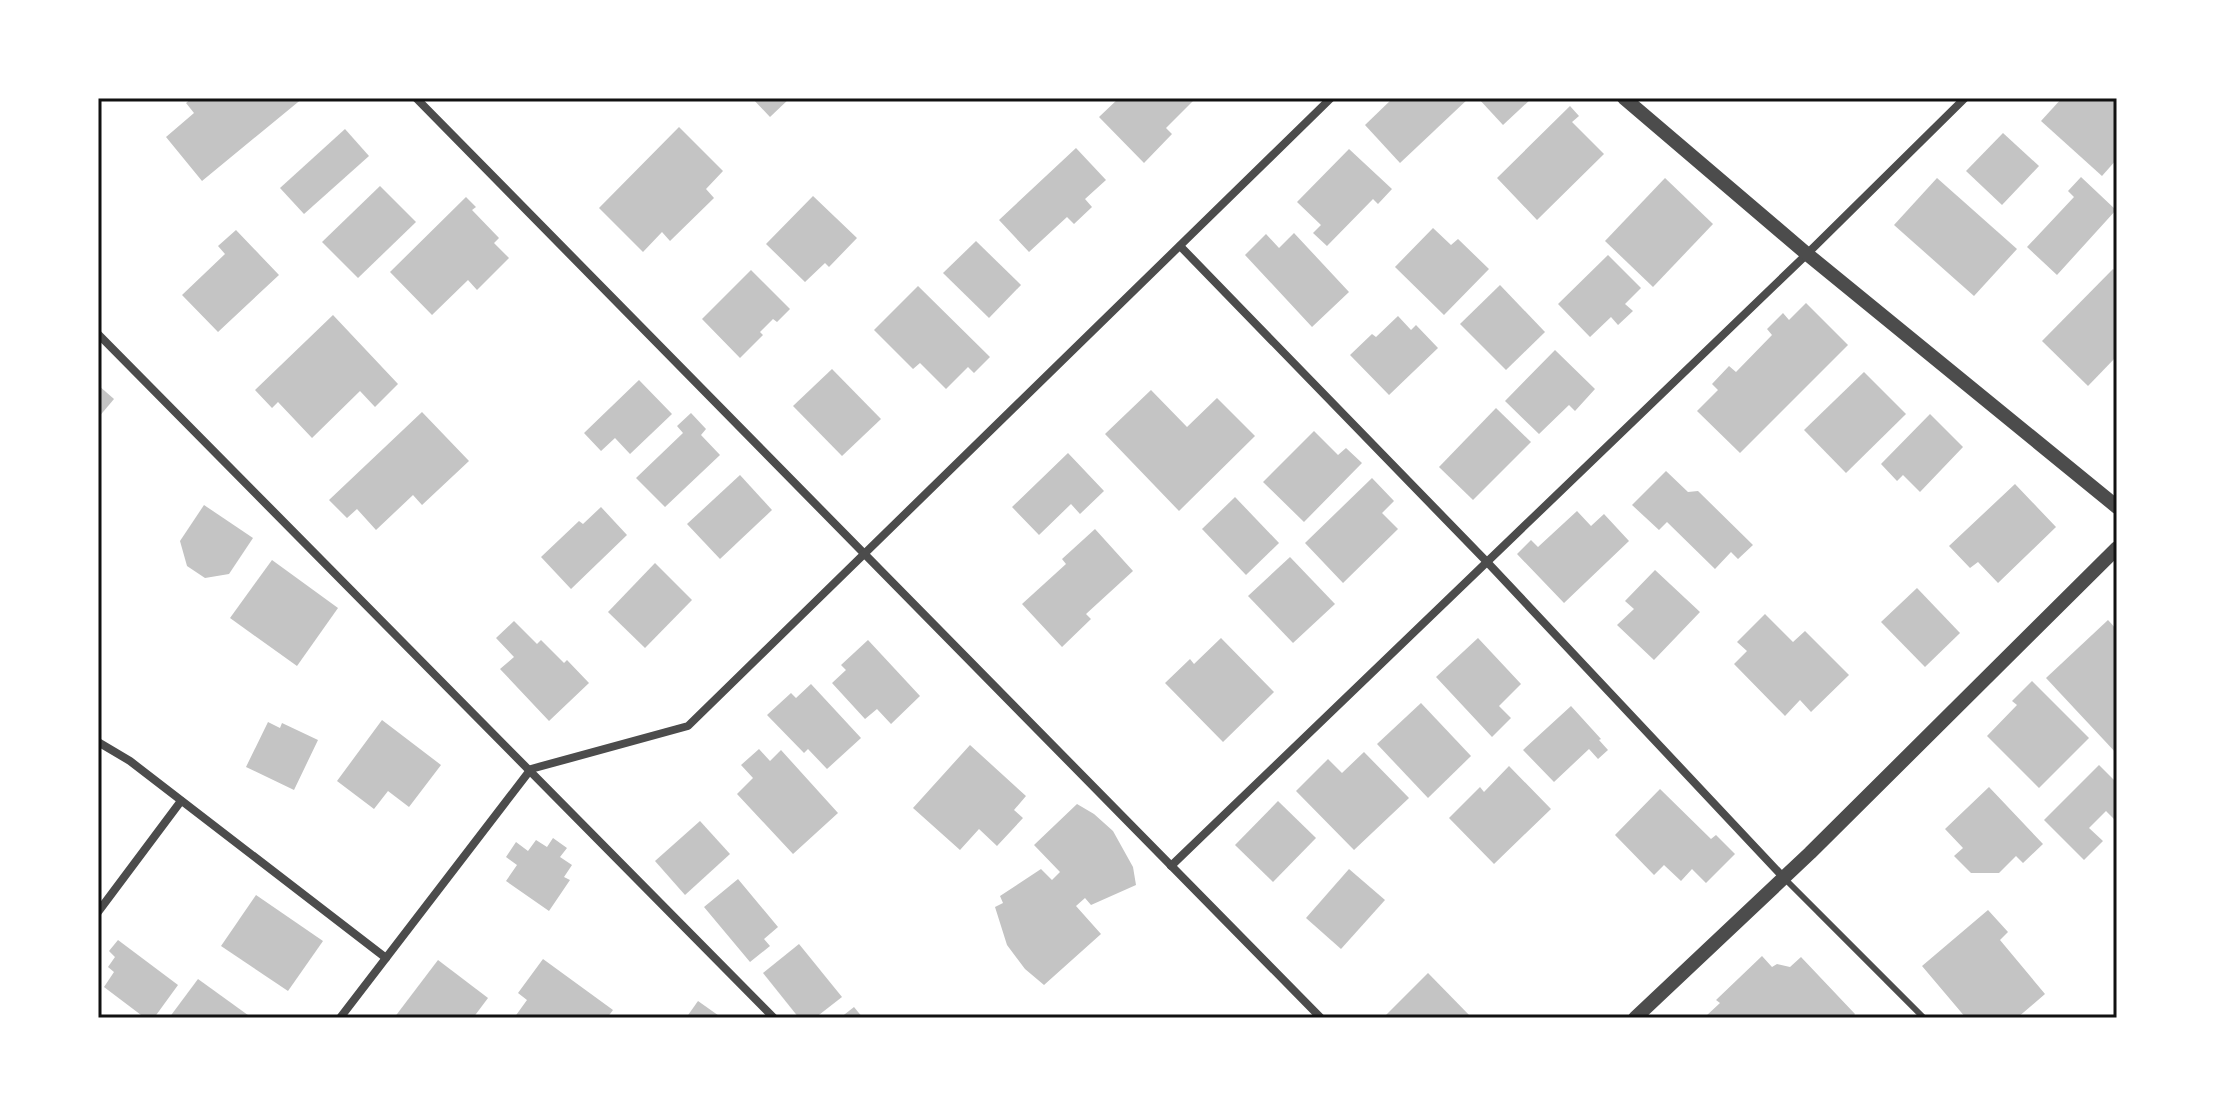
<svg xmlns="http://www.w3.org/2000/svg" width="2215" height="1116" font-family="'Space Grotesk',sans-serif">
<rect width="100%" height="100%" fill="#fff"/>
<g fill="#c4c4c4">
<polygon points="192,98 303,98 202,181 166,137 194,113 186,103"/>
<polygon points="752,98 790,98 770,117"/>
<polygon points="1119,98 1196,98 1166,128 1172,134 1144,163 1099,117"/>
<polygon points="1393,98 1469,98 1400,163 1365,125"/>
<polygon points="1478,98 1532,98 1503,125"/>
<polygon points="2062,98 2117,98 2117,159 2102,176 2041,121"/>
<polygon points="1570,106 1579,116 1572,122 1604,154 1537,220 1497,178"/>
<polygon points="679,127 723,171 706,189 714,198 670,241 662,232 643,252 599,208"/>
<polygon points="345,129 369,156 304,214 280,188"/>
<polygon points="2003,133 2039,166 2002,205 1966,171"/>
<polygon points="1076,148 1106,180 1085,199 1092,207 1074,224 1067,217 1029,252 999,220"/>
<polygon points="1349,149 1392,189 1378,204 1373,199 1327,246 1313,233 1321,225 1297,202"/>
<polygon points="2081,177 2116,210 2057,275 2027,247 2074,197 2068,191"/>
<polygon points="1665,178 1713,224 1653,287 1605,241"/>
<polygon points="1937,178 2017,249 1974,296 1894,225"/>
<polygon points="380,186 416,222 358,278 322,242"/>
<polygon points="813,196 857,238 829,267 825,263 805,282 766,244"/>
<polygon points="466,197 476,207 472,210 499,238 494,243 509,258 477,290 468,280 432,315 390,272"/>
<polygon points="1433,228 1451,245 1458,239 1489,269 1444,315 1395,267"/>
<polygon points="236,230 279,275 218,332 182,295 225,254 218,246"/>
<polygon points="1294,233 1349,292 1312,327 1245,255 1266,234 1279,248"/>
<polygon points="976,241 1021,285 989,318 943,273"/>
<polygon points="1608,255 1641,288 1625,304 1633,311 1618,325 1611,317 1590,337 1558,304"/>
<polygon points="2113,269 2117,273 2117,356 2088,386 2042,341"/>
<polygon points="751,270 790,309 777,322 773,319 760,332 763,335 740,358 702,319"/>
<polygon points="1500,285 1545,332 1506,370 1460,324"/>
<polygon points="918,286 990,357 974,373 968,367 946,389 920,363 913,369 874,330"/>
<polygon points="1806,303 1848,345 1740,453 1697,411 1718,390 1712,384 1729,366 1736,372 1772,335 1767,329 1783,313 1789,320"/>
<polygon points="333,315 398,384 375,407 360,391 312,438 278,402 272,408 255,390"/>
<polygon points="1398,316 1411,330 1416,325 1438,348 1389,395 1350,355 1372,334 1376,337"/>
<polygon points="1555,350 1595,389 1575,411 1569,405 1539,434 1505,401"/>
<polygon points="832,369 881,419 842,456 793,406"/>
<polygon points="1864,372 1906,414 1846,473 1804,430"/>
<polygon points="639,380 672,414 630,454 615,438 601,451 584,433"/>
<polygon points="98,385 114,399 98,418"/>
<polygon points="1151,390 1187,427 1217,398 1255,436 1179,511 1105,434"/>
<polygon points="1496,408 1531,442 1473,500 1439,467"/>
<polygon points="422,412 469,461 422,505 413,495 376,530 357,509 347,518 329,500"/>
<polygon points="691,413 706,429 701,435 720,455 665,507 636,478 683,433 677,426"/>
<polygon points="1930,414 1963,447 1920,492 1903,475 1897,481 1881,464"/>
<polygon points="1314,431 1338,455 1346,448 1362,463 1304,522 1263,482"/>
<polygon points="1068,453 1104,491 1080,514 1071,504 1039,535 1012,507"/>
<polygon points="1666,471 1688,492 1698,491 1753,545 1738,559 1731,552 1715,569 1667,522 1659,530 1632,505"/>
<polygon points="740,475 772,510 720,559 687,524"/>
<polygon points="1372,478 1394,501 1382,513 1398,529 1343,583 1305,543"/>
<polygon points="2015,484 2056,527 1998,583 1978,562 1970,568 1949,546"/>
<polygon points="1235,497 1279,543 1246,575 1202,529"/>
<polygon points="204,505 253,538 229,574 205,578 187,566 180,541"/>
<polygon points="601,507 627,535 571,589 541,557 579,521 583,524"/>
<polygon points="1577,511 1591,526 1604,514 1629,541 1564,603 1517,554 1531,540 1538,547"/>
<polygon points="1095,529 1133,571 1086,614 1091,619 1062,647 1022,604 1066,564 1062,559"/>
<polygon points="1290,557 1335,604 1293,643 1248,596"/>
<polygon points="272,560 338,608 297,666 230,618"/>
<polygon points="655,563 692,600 645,648 608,612"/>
<polygon points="1655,570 1700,612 1654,660 1617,625 1634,609 1625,601"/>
<polygon points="1917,588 1960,633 1925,667 1881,622"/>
<polygon points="1765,614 1793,642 1805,631 1849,675 1811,712 1800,700 1785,716 1734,664 1747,651 1737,642"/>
<polygon points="2108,620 2117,630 2117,754 2046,678"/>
<polygon points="514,621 537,644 541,640 564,663 567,660 589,683 549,721 500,669 514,657 496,638"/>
<polygon points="1221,638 1274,692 1223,742 1165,683 1190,659 1194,664"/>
<polygon points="1478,638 1521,684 1499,706 1511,718 1492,737 1436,677"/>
<polygon points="868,640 920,696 891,724 877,709 865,719 832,683 846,670 841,665"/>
<polygon points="2032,681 2089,738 2039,788 1987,736 2017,705 2012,701"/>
<polygon points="811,684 861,738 827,769 808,749 804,753 767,715 791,693 796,698"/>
<polygon points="1421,703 1471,756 1428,798 1377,744"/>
<polygon points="1571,706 1601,739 1599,740 1608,750 1598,759 1589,749 1554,782 1523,750"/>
<polygon points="382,720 441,765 409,807 388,791 374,809 337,781"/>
<polygon points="268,722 280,728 282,723 318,740 294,790 246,767"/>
<polygon points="970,745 1026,796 1014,810 1023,818 997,846 979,829 960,850 913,808"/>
<polygon points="759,749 770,761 781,750 838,813 793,854 737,794 753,778 741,765"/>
<polygon points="1364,752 1409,798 1354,850 1296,791 1328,759 1342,773"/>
<polygon points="2099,765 2117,783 2117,822 2106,811 2089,828 2103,841 2084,860 2044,820"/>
<polygon points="1509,766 1551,809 1494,864 1449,818 1480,787 1484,792"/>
<polygon points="1989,787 2043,844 2023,863 2016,856 1999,873 1971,873 1954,856 1963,848 1945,829"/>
<polygon points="1660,789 1711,839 1716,835 1735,854 1706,883 1692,869 1681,881 1664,865 1654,875 1615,835"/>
<polygon points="1278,801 1316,838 1273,882 1235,845"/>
<polygon points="1077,804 1094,814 1113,831 1133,867 1136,885 1091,905 1085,898 1076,906 1101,934 1044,985 1025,969 1007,945 995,907 1003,903 1000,896 1041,869 1052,880 1060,872 1034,845"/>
<polygon points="700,821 730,854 685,895 655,861"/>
<polygon points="553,838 567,848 560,857 572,865 564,877 570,880 549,911 506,881 517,865 506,857 516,842 528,851 536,840 547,847"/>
<polygon points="1349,869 1385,900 1341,949 1306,918"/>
<polygon points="738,879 778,927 764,939 770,946 750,962 704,907"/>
<polygon points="256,895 323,941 288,991 221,946"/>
<polygon points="1988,910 2008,932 2000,940 2045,994 2017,1018 1966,1018 1922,966"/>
<polygon points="118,940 178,985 154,1018 145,1018 104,987 114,972 108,967 115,957 109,951"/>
<polygon points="799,944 842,997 815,1018 799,1018 763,973"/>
<polygon points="1762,956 1772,967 1777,964 1790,967 1801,957 1855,1014 1852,1018 1708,1018 1706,1016 1720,1003 1716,1000"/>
<polygon points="543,959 613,1010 607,1018 514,1018 527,1000 518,993"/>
<polygon points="438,960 488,998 473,1018 394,1018"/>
<polygon points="1428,973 1472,1018 1383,1018"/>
<polygon points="198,979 252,1018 169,1018"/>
<polygon points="698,1001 722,1018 686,1018"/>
<polygon points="854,1007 863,1018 840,1018"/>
</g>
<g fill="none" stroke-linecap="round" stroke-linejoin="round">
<polyline stroke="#4c4c4c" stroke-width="6" points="1784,878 1924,1018"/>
<g stroke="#4c4c4c" stroke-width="8">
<polyline points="416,98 1321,1018"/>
<polyline points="1180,246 1488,563 1784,878"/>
<polyline points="98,334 774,1018"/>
<polyline points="98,742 130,761 386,958"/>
<polyline points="1171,866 1807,254 1965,98"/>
<polyline points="98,912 181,801"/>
<polyline points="340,1018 531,769 688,726 1331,98"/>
</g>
<g stroke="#4c4c4c" stroke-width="14">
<polyline points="1624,98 1807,254 2117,507"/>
<polyline points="1635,1018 1810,853 2117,548"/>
</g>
</g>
<rect width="2215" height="1116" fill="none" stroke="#ffffff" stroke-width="200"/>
<rect x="100" y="100" width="2015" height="916" fill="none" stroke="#111" stroke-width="3"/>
</svg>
